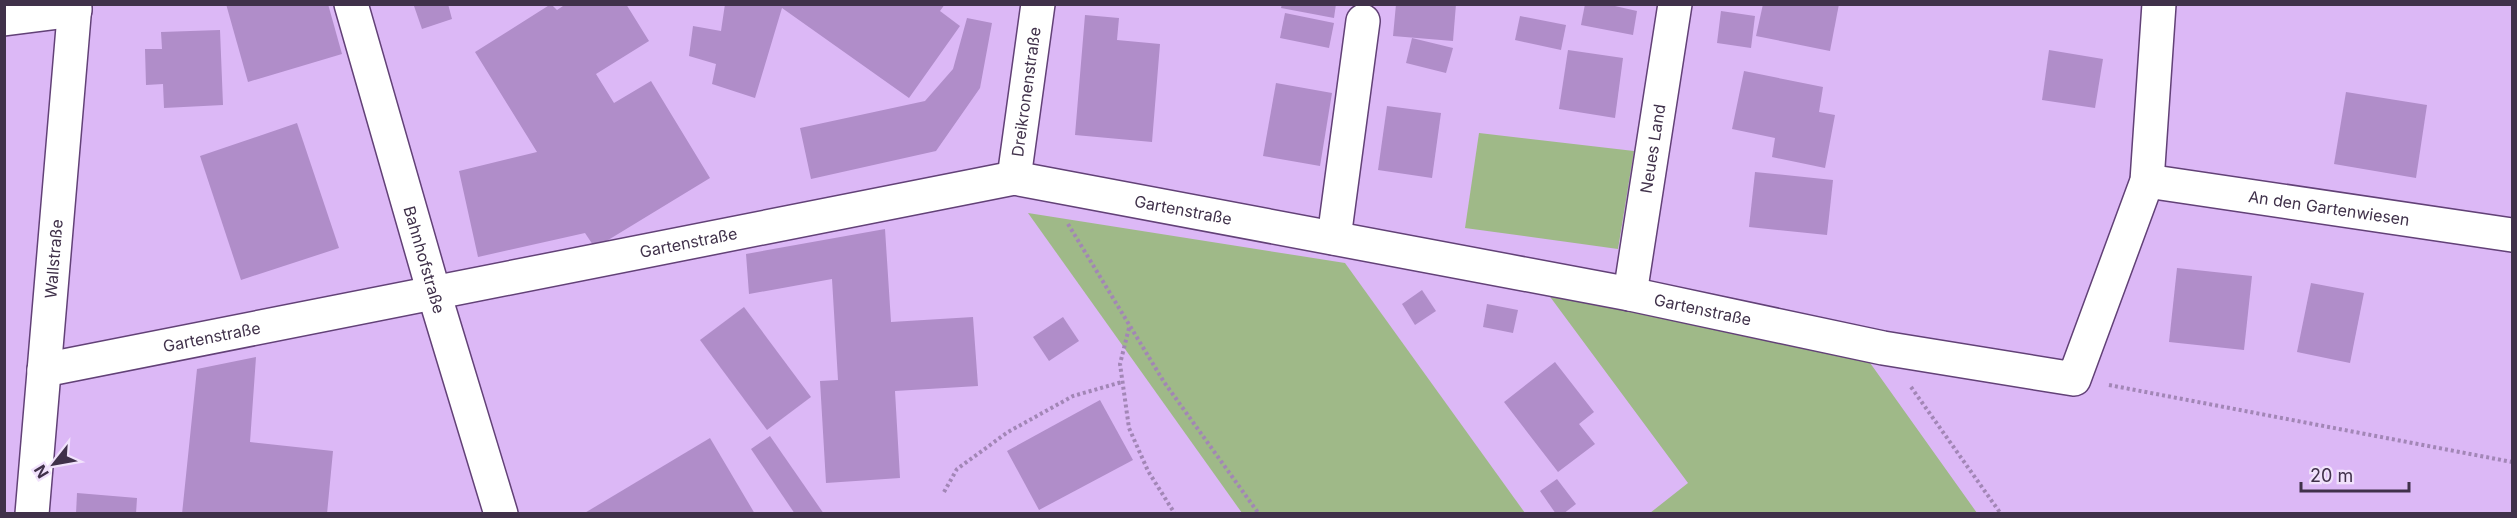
<svg xmlns="http://www.w3.org/2000/svg" width="2517" height="518" font-family="Inter,sans-serif">
<rect width="100%" height="100%" fill="#dcb8f6"/>
<g fill="#9fb988">
<polygon points="1479,133 1634,151 1618,249 1465,228"/>
<polygon points="1028,213 1345,263 1525,513 1242,513"/>
<polygon points="1548,294 1868,360 1977,513 1650,513 1688,483"/>
</g>
<g fill="#b08dc9">
<polygon points="226,4 328,4 342,54 248,82"/>
<polygon points="418,4 448,4 452,19 422,29 414,6"/>
<polygon points="551,4 557,10 566,4 626,4 649,41 596,74 614,103 651,81 710,178 595,248 585,233 478,257 459,171 537,152 475,52"/>
<polygon points="725,4 945,4 940,11 960,26 909,98 782,8 755,98 712,84 716,64 689,56 693,26 721,31"/>
<polygon points="1282,4 1336,4 1334,18 1281,8"/>
<polygon points="1396,4 1456,4 1453,41 1393,36"/>
<polygon points="1585,4 1606,4 1637,11 1633,35 1581,25"/>
<polygon points="1763,4 1839,4 1830,51 1756,36"/>
<polygon points="1721,11 1755,16 1751,48 1717,43"/>
<polygon points="1285,13 1334,23 1329,48 1280,38"/>
<polygon points="1085,15 1119,18 1117,40 1160,44 1152,142 1075,135"/>
<polygon points="1520,16 1566,25 1561,50 1515,40"/>
<polygon points="967,18 992,23 980,88 936,151 811,179 800,128 925,101 953,69"/>
<polygon points="220,30 223,105 164,108 163,84 146,85 145,49 162,49 161,32"/>
<polygon points="1412,38 1453,48 1446,73 1406,63"/>
<polygon points="1568,50 1623,58 1615,118 1559,109"/>
<polygon points="2049,50 2103,59 2095,108 2042,100"/>
<polygon points="1744,71 1823,87 1819,112 1835,115 1825,168 1772,157 1775,138 1732,129"/>
<polygon points="1276,83 1332,93 1320,166 1263,156"/>
<polygon points="2346,92 2427,105 2416,178 2334,164"/>
<polygon points="1387,106 1441,113 1432,178 1378,170"/>
<polygon points="297,123 339,248 241,280 200,156"/>
<polygon points="1755,172 1833,180 1827,235 1749,227"/>
<polygon points="885,229 891,322 973,317 978,386 895,391 900,478 826,483 820,381 838,380 832,279 749,294 746,254"/>
<polygon points="2177,268 2252,276 2244,350 2169,342"/>
<polygon points="2311,283 2364,293 2350,363 2297,352"/>
<polygon points="1422,290 1436,311 1415,325 1402,304"/>
<polygon points="1487,304 1518,310 1513,333 1483,327"/>
<polygon points="744,307 811,397 767,430 700,340"/>
<polygon points="1063,317 1079,341 1049,361 1033,337"/>
<polygon points="256,357 250,442 333,451 327,514 182,514 197,369"/>
<polygon points="1555,362 1594,412 1579,424 1595,444 1558,472 1504,402"/>
<polygon points="1100,400 1133,460 1039,510 1007,451"/>
<polygon points="770,436 824,514 795,514 751,449"/>
<polygon points="710,438 755,514 583,514"/>
<polygon points="1557,479 1576,504 1563,514 1556,514 1540,491"/>
<polygon points="77,493 137,498 136,514 76,514"/>
</g>
<g fill="none" stroke-linecap="round" stroke-linejoin="round">
<defs>
<g id="minor">
<path id="s1" d="M351,4L434,293L501,514"/>
<polyline points="4,19 75,10"/>
<path id="s2" d="M1014,178L1038,4"/>
<path id="s3" d="M2147,181L2512,235"/>
<polyline points="1334,238 1363,21"/>
<path id="s4" d="M1630,294L1675,4"/>
<path id="s5" d="M44,370L1014,178L1630,294L1883,348L2074,379L2147,181L2159,4"/>
</g>
<g id="tertiary">
<path id="s6" d="M32,514L75,4"/>
</g>
</defs>
<use href="#minor" stroke="#624177" stroke-width="36"/>
<use href="#tertiary" stroke="#624177" stroke-width="36"/>
<g stroke="#a286b6" stroke-width="4" stroke-dasharray="3 3" stroke-linecap="butt">
<polyline points="1068,224 1164,382 1259,514"/>
<polyline points="1129,328 1120,364 1129,428 1148,471 1175,514"/>
<polyline points="2109,385 2512,462"/>
<polyline points="1911,387 2001,514"/>
<polyline points="944,492 957,469 1008,432 1073,396 1122,382"/>
</g>
<use href="#minor" stroke="#fff" stroke-width="33"/>
<use href="#tertiary" stroke="#fff" stroke-width="33"/>
</g>
<g text-anchor="middle" dominant-baseline="central" stroke-width="4.5" stroke-linejoin="round" paint-order="stroke">
<g font-size="16" fill="#40314a" stroke="#f1e2fc">
<text stroke="none"><textPath href="#s2" startOffset="87">Dreikronenstraße</textPath></text>
<text stroke="none"><textPath href="#s4" startOffset="147">Neues Land</textPath></text>
<text stroke="none"><textPath href="#s3" startOffset="184">An den Gartenwiesen</textPath></text>
<text stroke="none"><textPath href="#s5" startOffset="1161">Gartenstraße</textPath></text>
<text stroke="none"><textPath href="#s5" startOffset="657">Gartenstraße</textPath></text>
<text stroke="none"><textPath href="#s6" startOffset="256">Wallstraße</textPath></text>
<text stroke="none"><textPath href="#s1" startOffset="266">Bahnhofstraße</textPath></text>
<text stroke="none"><textPath href="#s5" startOffset="1690">Gartenstraße</textPath></text>
<text stroke="none"><textPath href="#s5" startOffset="171">Gartenstraße</textPath></text>
</g>
</g>
<rect width="2517" height="518" fill="none" stroke="#40314a" stroke-width="12"/>
<g transform="translate(54 464) rotate(239)" stroke="#f1e2fc" stroke-width="4.5" paint-order="stroke">
<path d="M0-4.5L10 22L0 15L-10 22Z" fill="#40314a"/>
<text y="-9" font-size="16" font-weight="bold" text-anchor="middle" fill="#40314a">N</text>
</g>
<path d="M2301 482v9h108v-9" fill="none" stroke="#40314a" stroke-width="3"/>
<text x="2310" y="482" font-size="18" fill="#40314a" stroke="#f1e2fc" stroke-width="4.5" paint-order="stroke">20 m</text>
</svg>
